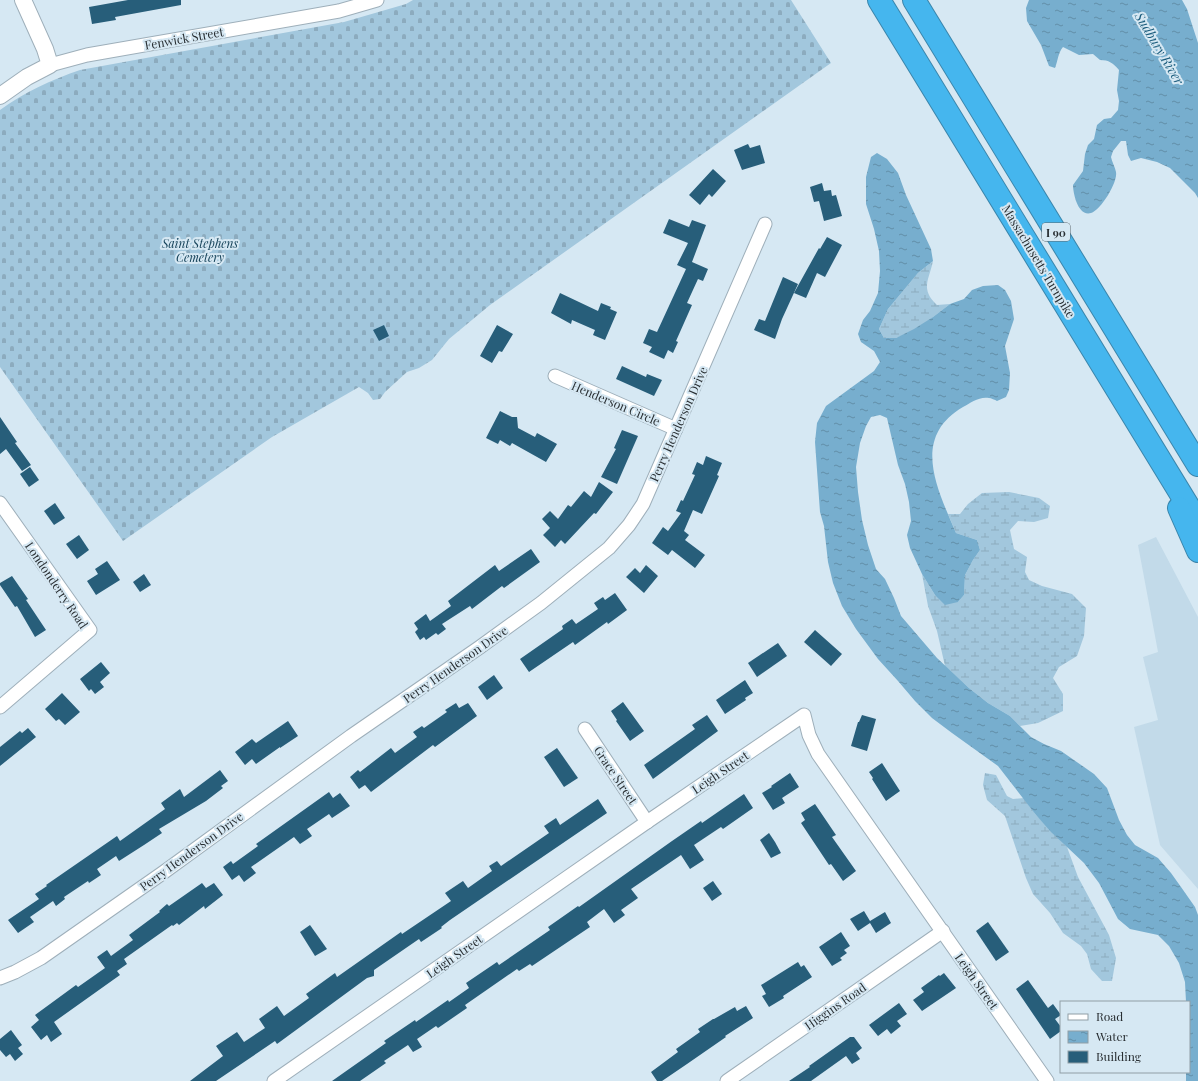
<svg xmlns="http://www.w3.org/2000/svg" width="1198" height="1081" font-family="'Playfair Display',serif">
<defs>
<pattern id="wetland-marsh" width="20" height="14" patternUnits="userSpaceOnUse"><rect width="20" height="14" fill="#a2c7dd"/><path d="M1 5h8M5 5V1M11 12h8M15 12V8" fill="none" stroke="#8cabbe"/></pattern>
<pattern id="cemetery-stones" width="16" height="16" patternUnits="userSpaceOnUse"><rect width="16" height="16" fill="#a2c7dd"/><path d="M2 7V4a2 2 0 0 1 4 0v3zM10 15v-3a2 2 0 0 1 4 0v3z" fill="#8cabbe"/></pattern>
<pattern id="water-ripples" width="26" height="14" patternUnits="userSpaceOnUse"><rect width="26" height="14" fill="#77aece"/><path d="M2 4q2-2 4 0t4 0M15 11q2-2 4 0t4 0" fill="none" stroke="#628ea8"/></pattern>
</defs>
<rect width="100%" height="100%" fill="#d6e8f3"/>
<polygon fill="#c2dae9" points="1156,537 1198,617 1198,889 1160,845 1134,727 1158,720 1143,657 1158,652 1138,545"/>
<g fill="url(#wetland-marsh)">
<path d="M933,261C929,280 920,289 937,305L950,304C934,316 916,332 896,338C893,339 888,338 884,338L879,329L888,309L918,273Z"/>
<polygon points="1009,492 1039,498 1050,506 1048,518 1034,522 1018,521 1010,530 1014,549 1027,557 1025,572 1029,580 1042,586 1072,594 1086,608 1084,636 1077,656 1059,667 1053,678 1063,694 1063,711 1038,723 1020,726 1010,716 988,703 969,688 945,666 937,631 928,606 922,574 935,595 958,602 964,595 965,575 973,560 980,550 977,540 956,533 948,514 960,514 968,504 982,493"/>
<polygon points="985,773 996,775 1007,796 1013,799 1024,798 1036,815 1067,847 1078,877 1109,935 1116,958 1112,981 1102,981 1091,969 1087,954 1081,946 1063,933 1050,913 1033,894 1026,878 1005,816 987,800 983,785"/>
</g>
<path fill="url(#cemetery-stones)" d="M413,0H791L831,63L490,305L449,339L432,360L419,368L407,372L385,392L380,399L373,400L368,393L359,387L272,437L123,541L0,367V110C25,92 51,80 80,70L344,22L406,4Z"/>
<g fill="url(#water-ripples)">
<path d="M1029,0H1182L1187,9L1198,43V198L1195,193L1170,168L1157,162L1141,158L1131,161L1128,155L1126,141H1121L1113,151L1111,157C1112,162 1115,167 1116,172C1118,182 1101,210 1091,213C1078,217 1073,193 1073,185L1083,171L1085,154L1088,145L1094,139L1097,125L1104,119L1111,118L1118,110L1119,101L1117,90L1119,70C1113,63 1109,60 1100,60L1093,54L1079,55L1063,47C1058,53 1058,60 1055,68L1049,66L1041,45L1027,21L1026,8Z"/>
<path d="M877,153L887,159L898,173L906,195L931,249L933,261L918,273L888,309L879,329L884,338H896L914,329L933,317L950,304L964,299L972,290L983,286L998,285L1005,290L1011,301L1014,319L1005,346L1010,373L1009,390L1006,397L997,401C995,400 991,398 989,398C980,396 970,403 963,407C910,438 938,490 956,533L977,540L980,550L973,560L965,575L964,595L958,602L945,605L935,595L922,574L910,548L907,535L911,521L909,502L905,484L898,465L887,418L880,415L871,417L866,426L860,443L856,467L858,492L862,520L868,545L876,569L885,579L894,598L901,616L937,658L969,688L988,703L1010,716L1031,737L1044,744L1061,751L1094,774L1107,788L1119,820L1127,835L1135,845L1158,858L1171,873L1181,887L1195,907L1198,915V1081H1186V1072H1189V1002H1186L1185,982L1179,963L1169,946L1158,935L1130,929L1118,919L1099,883L1084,863L1051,832L1036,815L998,766L952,733L932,718L915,701L898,681L878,659L856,629L842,606L833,583L828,562L824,526L820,512L815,442L817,423L826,406L874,371L880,362L874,351L861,342L858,334L863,320L870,311L878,293L880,271L879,251L874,229L866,204V177L871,157Z"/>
</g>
<g fill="#275e7a">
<polygon points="128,0 181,0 181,5 115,17 116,20 92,24 89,7"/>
<polygon points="748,144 750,148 760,145 765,163 742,170 734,150"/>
<polygon points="713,169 726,181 712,197 709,194 700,205 689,195"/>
<polygon points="822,183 824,191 831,190 832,196 836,195 842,216 824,221 819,201 814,202 810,187"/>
<polygon points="669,219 689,227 692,220 706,225 692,262 708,269 703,281 698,279 687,303 692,305 676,341 678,342 673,353 668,350 664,359 649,352 652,347 643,343 649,329 657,332 686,269 677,265 688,243 663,233"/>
<polygon points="827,237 842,245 825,277 817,273 806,298 794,293 819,248 820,249"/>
<polygon points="783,277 798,284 782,319 775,339 754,330 759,319 765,321"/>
<polygon points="560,293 598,311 601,303 611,307 610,309 617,312 605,340 593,335 595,330 572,320 571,324 551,313"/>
<polygon points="384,325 389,336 379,341 373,330"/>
<polygon points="497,325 513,334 502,352 499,351 492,363 480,356"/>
<polygon points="622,366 646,377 647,374 662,380 654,396 616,379"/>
<polygon points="500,411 512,417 517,417 518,428 535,437 537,433 557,444 546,462 512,443 510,446 500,440 498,444 486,438"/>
<polygon points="0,417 17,442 15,443 31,465 22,471 6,449 0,454"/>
<polygon points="622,430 638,436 617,484 601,477 616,449 614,448"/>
<polygon points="706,456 722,463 717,475 719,476 702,514 693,510 684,531 689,535 685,540 705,555 695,568 672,550 668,555 652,543 663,527 668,531 681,513 676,511 681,500 683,501 695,475 692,474 697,462 703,465"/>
<polygon points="30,467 39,480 29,487 20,474"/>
<polygon points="599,482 613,492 596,514 594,513 565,544 561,540 555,547 543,535 550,528 542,519 550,511 558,519 568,505 571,507 584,491 591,497"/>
<polygon points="55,503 65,518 54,525 44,511"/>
<polygon points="79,535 89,550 77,559 66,544"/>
<polygon points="531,549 540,562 504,588 502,586 472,609 470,606 442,624 446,629 438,635 436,633 426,640 424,637 420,640 415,632 418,629 414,623 426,614 430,621 451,606 448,601 495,565 499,571"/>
<polygon points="107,561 120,580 96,595 87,581 98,574 95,569"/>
<polygon points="646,565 658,576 644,593 626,577 635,568 640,573"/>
<polygon points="144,574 151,585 140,592 133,582"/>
<polygon points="12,576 28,599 26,600 46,630 35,637 17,606 15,607 0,585 0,583"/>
<polygon points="615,593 627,610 608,624 607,622 575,645 573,642 529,672 520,659 563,629 562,626 572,619 576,624 598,609 594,603 603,597 605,600"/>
<polygon points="815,630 842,654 831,666 804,642"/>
<polygon points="778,643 787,656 757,677 748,663"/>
<polygon points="101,662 110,673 100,682 104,687 95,694 91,689 89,691 80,679"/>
<polygon points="494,675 503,688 487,700 478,687"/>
<polygon points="745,680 753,693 745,698 746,700 725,714 716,700"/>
<polygon points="62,693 80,712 65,725 59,719 56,721 45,709"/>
<polygon points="623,702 644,731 630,741 616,721 617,720 611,711"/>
<polygon points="456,703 459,708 468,703 477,716 435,747 433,745 371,792 365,785 359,789 350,777 358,770 360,772 391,748 395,753 417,737 413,732 422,726 424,728 447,712 445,710"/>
<polygon points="707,715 718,731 653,779 644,765 695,729 692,725"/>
<polygon points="862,715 876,719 867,751 851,746 858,722 859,722"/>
<polygon points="288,721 298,736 280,748 280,747 256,764 252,759 245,765 235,752 252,739 256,743"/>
<polygon points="28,728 36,737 0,766 0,747 20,731 22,733"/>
<polygon points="557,748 578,778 564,787 544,757"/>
<polygon points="882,763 900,791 886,801 872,779 873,778 869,772"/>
<polygon points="220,770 228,781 221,786 223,788 206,801 159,829 162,833 144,845 119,861 116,856 97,869 101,875 89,883 88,881 64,897 65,899 56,906 53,901 30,917 34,922 18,933 8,920 39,899 35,894 47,886 46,885 117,836 120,841 165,809 161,803 180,789 184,797"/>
<polygon points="790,773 799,787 782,798 785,803 773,810 762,793 772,787 771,786"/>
<polygon points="329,792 333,798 340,793 350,806 332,818 329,814 307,829 312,836 300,844 294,837 251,867 256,873 244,882 239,875 232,880 223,867 231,861 233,864 258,846 256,844"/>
<polygon points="744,794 753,808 723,829 721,827 694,845 704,860 690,869 681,855 631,889 638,898 621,910 625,915 614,923 604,909 587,922 590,927 532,966 530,964 519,971 517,969 465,1005 467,1008 438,1028 436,1026 417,1039 422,1047 413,1052 408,1045 384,1061 386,1063 360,1081 332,1081 386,1043 384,1041 415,1020 416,1022 448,1000 449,1002 469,988 466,983 497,962 499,965 550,930 548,927 578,906 579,907 672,841 701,821 702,823"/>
<polygon points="598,799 607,813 450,920 441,927 442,928 421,942 419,939 374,970 374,976 367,978 277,1044 275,1041 216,1081 190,1081 223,1056 216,1046 237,1032 244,1042 265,1028 259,1019 277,1006 284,1016 309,998 306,994 335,973 337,977 401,932 402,934 451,901 445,893 463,881 468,888 492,871 489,866 497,861 501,866 549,833 544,826 556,818 560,825"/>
<polygon points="815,804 836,835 832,837 856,871 843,881 831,864 829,865 801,823 805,820 801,813"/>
<polygon points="769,833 775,842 781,853 771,858 760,840"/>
<polygon points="713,881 722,894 712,901 703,888"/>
<polygon points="202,883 206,888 214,883 223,895 205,909 204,906 179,925 177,923 173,926 172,925 124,959 127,964 117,971 120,975 54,1022 62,1034 51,1042 47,1035 41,1040 31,1027 39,1020 35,1015 76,985 78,987 105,968 97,957 107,950 111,956 133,940 129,935 160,912 159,911 167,904 169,906"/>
<polygon points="864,911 870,921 885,912 891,923 876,933 870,923 858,931 850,919"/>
<polygon points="988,922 1009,952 996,961 976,931"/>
<polygon points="310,925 327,949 315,956 300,932"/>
<polygon points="841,932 850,946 844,950 847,953 840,958 842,960 832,966 819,947"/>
<polygon points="798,962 801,967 804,965 812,977 783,996 784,998 769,1007 762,996 766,994 761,985"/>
<polygon points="944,973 956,988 922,1011 913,1000 924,992 921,988 939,975 940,976"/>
<polygon points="1028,980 1048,1008 1053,1004 1061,1015 1055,1019 1061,1027 1061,1031 1050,1039 1016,989"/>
<polygon points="899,1003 907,1014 897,1021 901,1026 891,1034 887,1029 878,1036 869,1025"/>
<polygon points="746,1006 753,1018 725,1036 726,1037 687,1064 662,1081 657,1081 651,1072 678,1052 676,1049 700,1032 698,1029 713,1019 714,1019 735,1007 737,1011"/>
<polygon points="11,1030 22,1045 18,1048 23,1054 15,1061 10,1054 6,1057 0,1050 0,1039"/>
<polygon points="850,1037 854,1037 862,1048 856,1053 860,1059 852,1064 846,1056 811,1081 789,1081 810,1067 809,1066"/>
</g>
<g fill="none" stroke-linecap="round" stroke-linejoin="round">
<defs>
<g id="minor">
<polyline points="50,65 87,55 339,11 377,0"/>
<polyline points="555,376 676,429"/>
<polyline points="0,503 90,630 0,707"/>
<polyline points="585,729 647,822"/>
<polyline points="0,978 15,972 41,958 164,872 351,736 480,647 541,603 609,548 629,525 643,504 765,224"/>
<polyline points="274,1081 647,822 804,715 809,735 818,754 1047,1081"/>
<polyline points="727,1081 943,931"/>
</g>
<polyline id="tertiary" points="0,96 27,77 50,65 45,49 23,0"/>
<g id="motorway">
<polyline points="879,0 1198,522"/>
<polyline points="914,0 1198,465"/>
<polyline points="1179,508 1198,551"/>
</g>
</defs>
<use href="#minor" stroke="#9eafba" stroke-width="15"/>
<use href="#tertiary" stroke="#9eafba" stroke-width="18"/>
<use href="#motorway" stroke="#3b86ac" stroke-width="24"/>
<use href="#minor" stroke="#fff" stroke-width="13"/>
<use href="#tertiary" stroke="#fff" stroke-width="16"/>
<use href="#motorway" stroke="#45b6ee" stroke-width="22"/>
</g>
<g text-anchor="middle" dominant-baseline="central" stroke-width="4" stroke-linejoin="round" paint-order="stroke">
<rect fill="#d6e8f3" stroke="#5c666c" stroke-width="1" x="1042" y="223" width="28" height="18" rx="3"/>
<g font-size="11" font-weight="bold" fill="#282e32">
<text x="1056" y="232">I 90</text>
</g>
<g font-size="12" fill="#282e32" stroke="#d6e8f3">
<text transform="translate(184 38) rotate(-10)">Fenwick Street</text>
<text transform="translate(1039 261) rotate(59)">Massachusetts Turnpike</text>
<text transform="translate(616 403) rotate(23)">Henderson Circle</text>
<text transform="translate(678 424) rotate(-66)">Perry Henderson Drive</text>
<text transform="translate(57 585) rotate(56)">Londonderry Road</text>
<text transform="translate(455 664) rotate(-35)">Perry Henderson Drive</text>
<text transform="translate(720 772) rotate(-34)">Leigh Street</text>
<text transform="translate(616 775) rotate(56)">Grace Street</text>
<text transform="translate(191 851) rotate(-36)">Perry Henderson Drive</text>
<text transform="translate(454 956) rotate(-35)">Leigh Street</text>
<text transform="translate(977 981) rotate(55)">Leigh Street</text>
<text transform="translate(835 1006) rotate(-35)">Higgins Road</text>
</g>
<g font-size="12" font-style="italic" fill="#16435a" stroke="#d6e8f3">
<text x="200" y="243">Saint Stephens<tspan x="200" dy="14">Cemetery</tspan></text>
</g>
<g font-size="13" font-style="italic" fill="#1a5c7d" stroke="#d6e8f3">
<text transform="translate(1160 48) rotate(59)">Sudbury River</text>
</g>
</g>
<rect x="1060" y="1001" width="130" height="72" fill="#d6e8f3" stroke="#909ea6"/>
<rect x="1068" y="1014" width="20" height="6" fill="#ffffff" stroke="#909ea6"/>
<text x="1096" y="1021" font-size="12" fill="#282e32">Road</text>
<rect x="1068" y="1031" width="20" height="12" fill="url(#water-ripples)" stroke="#909ea6"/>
<text x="1096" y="1041" font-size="12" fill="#282e32">Water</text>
<rect x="1068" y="1051" width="20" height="12" fill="#275e7a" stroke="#909ea6"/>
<text x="1096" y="1061" font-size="12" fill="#282e32">Building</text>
</svg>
